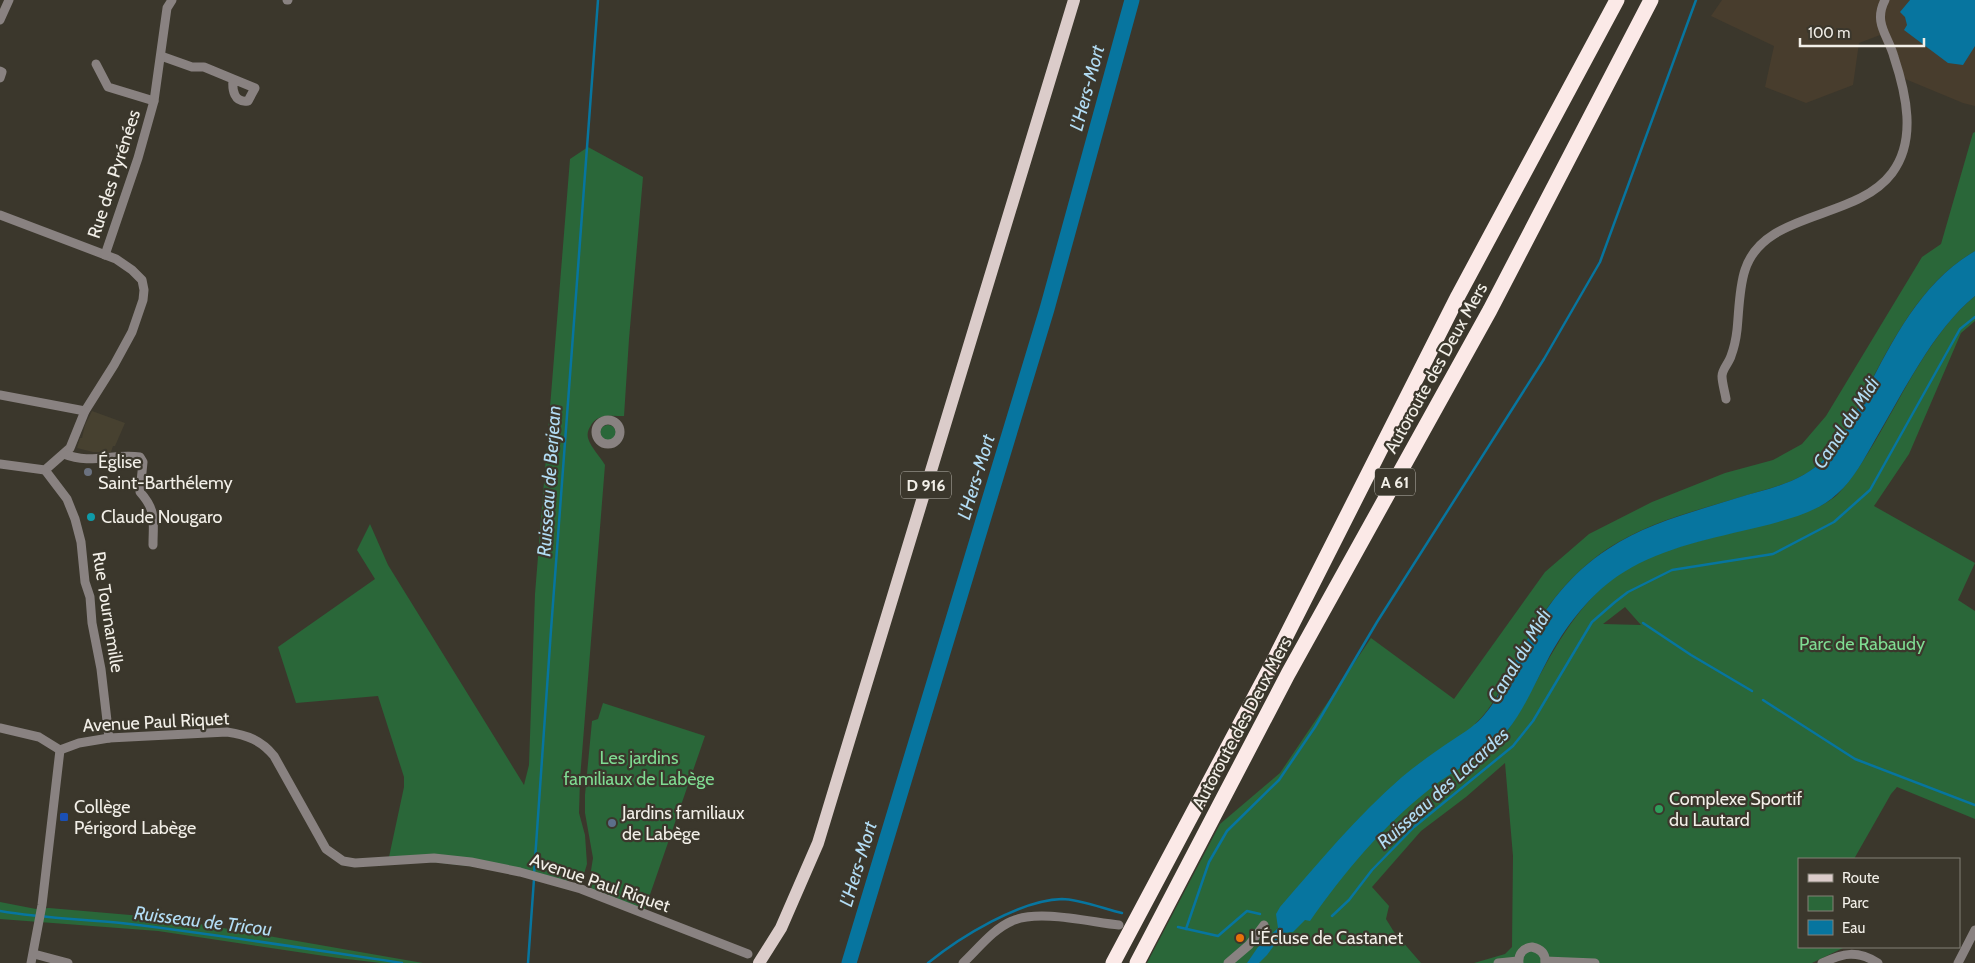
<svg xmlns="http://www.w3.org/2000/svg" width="1975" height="963" font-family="Cabin,sans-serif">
<rect width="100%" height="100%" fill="#3b372c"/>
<polygon fill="#483d2d" points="1722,0 1975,0 1975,106 1963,103 1898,76 1880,35 1859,43 1853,85 1806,103 1765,87 1774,46 1711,16"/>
<polygon fill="#474130" points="92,411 125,423 115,446 113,446 111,452 93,452 77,448 80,438 82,438 85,425"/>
<g fill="#2a6739" fill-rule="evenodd">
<path d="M1975,132V251C1921,282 1892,341 1864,395C1853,417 1842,441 1825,459C1800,483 1775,486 1744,496C1698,510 1648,522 1607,549C1564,579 1541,613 1517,658C1504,681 1494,707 1475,724L1506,733C1543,678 1564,611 1622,572C1668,542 1735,535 1787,518C1805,512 1824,507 1838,494C1854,477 1865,458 1877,438C1904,392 1933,330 1975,296V321L1961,333L1909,454L1874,506L1975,563L1958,600L1975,611V819L1897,787L1891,794L1854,859H1799V947H1841L1843,948L1812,963H1474L1505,954L1512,947L1513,856L1505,763L1466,797L1421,831L1372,887L1389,906L1386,919L1394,932L1421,963H1147L1220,824L1280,773L1371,638L1454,699L1545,572L1589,534L1652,502L1725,473L1773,460L1802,444L1826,416L1922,257L1941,244L1973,133ZM1625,607L1641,625L1603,624Z"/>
<path d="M588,147L643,177L629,339L624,416C611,416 596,413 590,427C588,430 587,434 588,438C591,448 600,456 605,465L580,779L579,813L585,835L587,864L584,874L572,881H564L539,874L389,857L404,787V777L378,696L296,703L278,647L375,579L357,550L370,524L388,565L524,785L529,765L535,594L570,159Z"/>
<circle cx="608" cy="433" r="8"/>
<polygon points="603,703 705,736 645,909 641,912 593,891 589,883 593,858 585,813 585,795 592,721 598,719"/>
<polygon points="0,902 36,909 49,908 165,918 423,963 381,963 338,958 158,931 0,919"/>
</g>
<g fill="#07759f">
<polygon points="1910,0 1975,0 1975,46 1963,65 1948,63 1904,30 1907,25 1905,17 1900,12"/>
<path d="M1975,251V296C1933,330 1903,393 1875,440C1864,459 1854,479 1837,494C1817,513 1785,520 1759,527C1714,538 1664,547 1624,572C1592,591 1564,628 1547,661C1534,685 1524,710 1507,731C1487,757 1455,768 1431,788C1383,826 1345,871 1310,921L1305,920L1293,932L1283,933L1267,955L1259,963H1247L1258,947L1278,928L1276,914L1280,907C1319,862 1357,816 1402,777C1419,763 1436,751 1454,739C1465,732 1477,724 1485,714C1497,701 1504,682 1512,667C1538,619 1562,579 1608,549C1647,523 1693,512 1737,498C1769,488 1803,483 1826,457C1844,438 1855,413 1867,390C1894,337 1923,281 1975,251Z"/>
</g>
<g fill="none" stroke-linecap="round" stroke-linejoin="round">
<g stroke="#07759f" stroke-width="2.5">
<polyline points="1643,623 1691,655 1752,691"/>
<polyline points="1763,700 1855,759 1975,805"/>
<polyline points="534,874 551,630 598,0"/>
<path d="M0,911C40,918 80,919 121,923C215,934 308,949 402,963"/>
<polyline points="1332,916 1349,900 1372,870 1414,827 1513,746 1533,721 1592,622 1615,602 1628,592 1672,570 1773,554 1834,522 1870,490 1960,329 1975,317"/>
<polyline points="1178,927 1218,936 1247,911 1260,914"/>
<polyline points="1186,929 1209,862 1227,831 1279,780 1315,727 1377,622 1544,359 1600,262 1696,0"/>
<polyline points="528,963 534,879"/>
<path d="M928,963C960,937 1020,900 1062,899C1078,899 1105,909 1122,913"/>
</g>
<polyline stroke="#07759f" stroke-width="15" points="849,963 1047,309 1132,0"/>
<g stroke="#898281" stroke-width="9">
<polyline points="287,0 288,0"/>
<polyline points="0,20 9,0"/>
<path d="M161,56L192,67H204L233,79C232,90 234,103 248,101L255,88L233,79"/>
<polyline points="96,64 108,87 154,101"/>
<polyline points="0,71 2,72 0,78"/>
<polyline points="0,215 116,259 132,270 142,280 144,290 143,300 132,332 114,365 85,411 70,448 45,470 0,464"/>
<polyline points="105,255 138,158 154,101 167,8 172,0"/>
<polyline points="0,395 85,411"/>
<path d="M1726,399C1725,392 1722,383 1722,376C1722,369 1729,363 1731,356C1734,348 1736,339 1737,330C1739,311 1739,288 1745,270C1764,210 1856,221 1892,173C1917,140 1906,93 1894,57C1888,35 1873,23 1885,0"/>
<circle cx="608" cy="432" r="12"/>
<path d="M64,454C91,465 112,453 140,457L143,462L140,492C157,511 153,521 153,545"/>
<polyline points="45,470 67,499 75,519 81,542 85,582 90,597 92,623 101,669 109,738"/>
<polyline points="0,728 39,737 60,750"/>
<path d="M60,750L79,743L109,738L227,732C247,735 261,740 274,756L326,849L343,861L355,863L434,858L471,862L520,872L581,889L748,954"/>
<polyline points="34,954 68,963"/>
<polyline points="1545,961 1595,963"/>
<polyline points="31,963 42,905 60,750"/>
<path d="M963,963C978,949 993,929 1012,921C1038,909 1090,922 1119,925"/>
<polyline points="1228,963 1249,945 1264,925"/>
<polyline points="1498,963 1518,961"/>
<path d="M1519,963C1518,954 1523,948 1532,947C1541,949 1546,954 1545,963"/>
<path d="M1822,963C1843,953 1857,950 1878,963"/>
<polyline points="1958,963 1975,930"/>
</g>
<polyline stroke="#dbccca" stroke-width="12" points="759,963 781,928 818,843 1074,0"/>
<g stroke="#fbe9e7" stroke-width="15">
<polyline points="1113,963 1271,666 1458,296 1617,0"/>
<polyline points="1137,963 1288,674 1490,310 1651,0"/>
</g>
</g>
<circle fill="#6b7280" stroke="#3b372c" stroke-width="2" cx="88" cy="472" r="5"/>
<circle fill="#0f9aa8" stroke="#3b372c" stroke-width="2" cx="91" cy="517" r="5"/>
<circle fill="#2e9e5b" stroke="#3b372c" stroke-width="2" cx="1659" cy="809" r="5"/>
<rect fill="#1a4fb4" stroke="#3b372c" stroke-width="2" x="59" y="812" width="10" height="10" rx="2.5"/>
<circle fill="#5c6f8a" stroke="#3b372c" stroke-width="2" cx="612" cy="823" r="5"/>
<circle fill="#e8710a" stroke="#3b372c" stroke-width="2" cx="1240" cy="938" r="5"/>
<g text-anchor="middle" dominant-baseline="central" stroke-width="4.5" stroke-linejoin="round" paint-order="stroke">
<g fill="#3b372c" stroke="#bbb8b0" stroke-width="1">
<rect x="1375" y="468.5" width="40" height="27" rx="4"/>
<rect x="901" y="471.5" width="50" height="27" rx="4"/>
</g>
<g font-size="16" font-weight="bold" fill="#f2efe8">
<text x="1395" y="482">A 61</text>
<text x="926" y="485">D 916</text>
</g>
<g font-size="18" fill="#f2efe8" stroke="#3b372c">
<text transform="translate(114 174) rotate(-72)">Rue des Pyrénées</text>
<text transform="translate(1436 368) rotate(-61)">Autoroute des Deux Mers</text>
<text transform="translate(108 612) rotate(81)">Rue Tournamille</text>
<text transform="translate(156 722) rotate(-3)">Avenue Paul Riquet</text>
<text transform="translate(1242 723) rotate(-62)">Autoroute des Deux Mers</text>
<text transform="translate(600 883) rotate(19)">Avenue Paul Riquet</text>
</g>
<g font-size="18" fill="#f2efe8" stroke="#3b372c" text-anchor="start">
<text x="98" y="462">Église<tspan x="98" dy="21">Saint-Barthélemy</tspan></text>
<text x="101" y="517">Claude Nougaro</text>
<text x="1669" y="799">Complexe Sportif<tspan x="1669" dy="21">du Lautard</tspan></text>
<text x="74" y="807">Collège<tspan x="74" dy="21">Périgord Labège</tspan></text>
<text x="622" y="813">Jardins familiaux<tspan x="622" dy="21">de Labège</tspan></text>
<text x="1250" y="938">L'Écluse de Castanet</text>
</g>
<g font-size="18" fill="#7fdc92" stroke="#3b372c">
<text x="1862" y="644">Parc de Rabaudy</text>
<text x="639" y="758">Les jardins<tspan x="639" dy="21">familiaux de Labège</tspan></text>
</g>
<g font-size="19" font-style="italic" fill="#b2dcf4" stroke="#3b372c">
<text transform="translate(1087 88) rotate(-75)">L'Hers-Mort</text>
<text transform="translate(1846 423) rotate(-57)">Canal du Midi</text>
<text transform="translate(976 477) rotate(-73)">L'Hers-Mort</text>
<text transform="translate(549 481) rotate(-86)">Ruisseau de Berjean</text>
<text transform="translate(1519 656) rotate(-59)">Canal du Midi</text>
<text transform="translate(1443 788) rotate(-42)">Ruisseau des Lacardes</text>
<text transform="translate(858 864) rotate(-73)">L'Hers-Mort</text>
<text transform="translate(203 921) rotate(7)">Ruisseau de Tricou</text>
</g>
</g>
<rect x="1798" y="858" width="162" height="90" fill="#3b372c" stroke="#848177"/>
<rect x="1808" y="874" width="25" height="8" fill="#dbccca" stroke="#848177"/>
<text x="1842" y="883" font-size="15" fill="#f2efe8">Route</text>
<rect x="1808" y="896" width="25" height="15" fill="#2a6739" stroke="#848177"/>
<text x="1842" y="908" font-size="15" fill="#f2efe8">Parc</text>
<rect x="1808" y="920" width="25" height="15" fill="#07759f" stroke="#848177"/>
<text x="1842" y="933" font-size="15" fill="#f2efe8">Eau</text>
<path d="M1800 38v8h124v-8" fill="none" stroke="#f2efe8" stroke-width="2.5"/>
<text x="1808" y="38" font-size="15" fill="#f2efe8" stroke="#3b372c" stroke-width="4" paint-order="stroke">100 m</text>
</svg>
